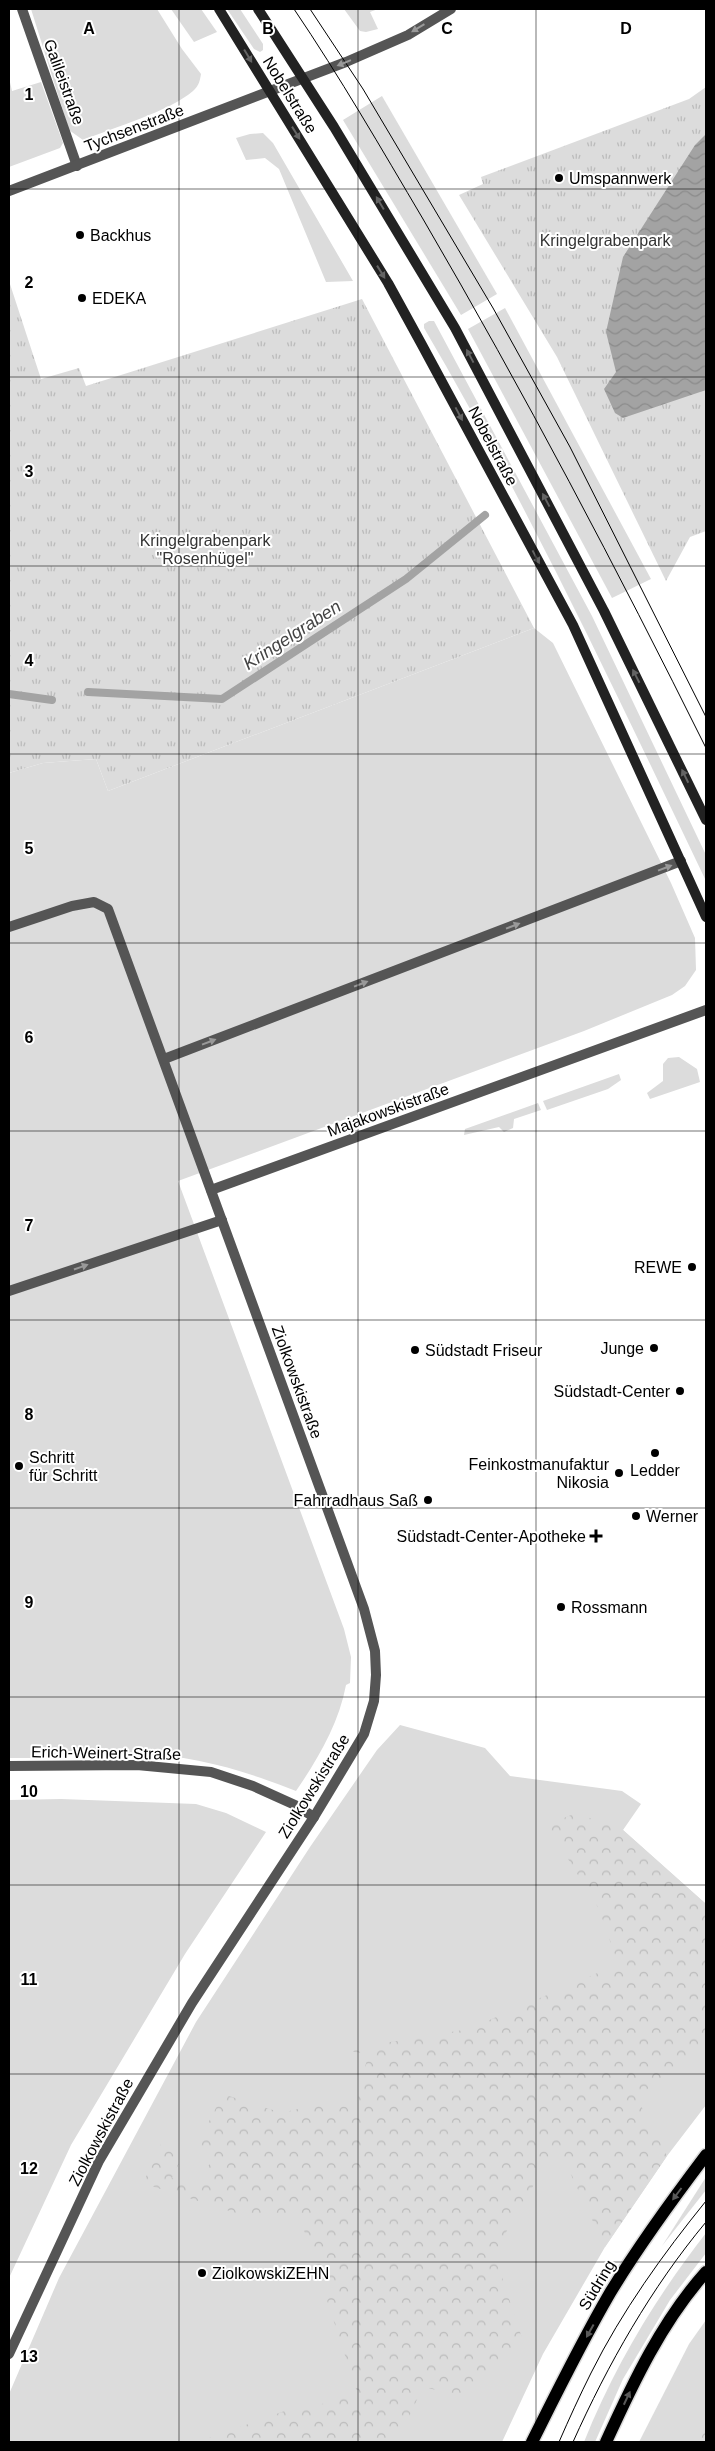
<svg xmlns="http://www.w3.org/2000/svg" width="715" height="2451" font-family="Helvetica,sans-serif">
<defs>
<pattern id="forest-crowns" width="20" height="18" patternUnits="userSpaceOnUse" patternTransform="scale(1.25)"><rect width="20" height="18" fill="#dcdcdc"/><path d="M2 6a3 3 0 1 1 6 0M12 15a3 3 0 1 1 6 0" fill="none" stroke="#bbb"/></pattern>
<pattern id="park-tufts" width="24" height="20" patternUnits="userSpaceOnUse" patternTransform="scale(1.25)"><rect width="24" height="20" fill="#dcdcdc"/><path d="M3 7l-1-3M5 7V3M7 7l1-3M15 17l-1-3M17 17v-4M19 17l1-3" fill="none" stroke="#bbb"/></pattern>
<pattern id="water-waves" width="16" height="10" patternUnits="userSpaceOnUse" patternTransform="scale(1.25)"><rect width="16" height="10" fill="#a3a3a3"/><path d="M0 5q4-4 8 0t8 0" fill="none" stroke="#8b8b8b"/></pattern>
</defs>
<rect width="100%" height="100%" fill="#fff"/>
<g fill="#dcdcdc">
<path d="M31,9H157L182,49L201,74C200,80 199,86 193,91C170,111 113,128 83,140L69,130Z"/>
<polygon points="171,9 201,9 217,32 194,42"/>
<polygon points="227,9 240,9 263,44 263,50 260,52 254,49"/>
<polygon points="344,9 378,9 370,12 378,29 366,32 360,31"/>
<polygon points="9,78 12,91 41,82 63,143 60,148 9,167"/>
<polygon points="382,96 497,294 461,315 343,120"/>
<polygon points="263,133 273,143 353,281 326,282 279,169 265,158 246,160 236,138 250,134"/>
<polygon points="505,308 651,579 612,598 468,329"/>
<path d="M429,321H434L592,616L706,855V881C617,695 529,507 424,328V324Z"/>
<path d="M534,628L553,643L671,883L695,938L696,970L685,986L672,995L584,1031L178,1181L344,1629L351,1657L350,1683L346,1685C339,1723 318,1759 296,1791C245,1771 194,1755 138,1754C95,1752 52,1759 9,1758V773L43,763L96,759L108,791Z"/>
<polygon points="679,1057 697,1069 700,1082 650,1099 647,1093 663,1081 663,1064 668,1058"/>
<polygon points="619,1074 621,1080 608,1089 547,1110 543,1101"/>
<polygon points="538,1103 541,1110 514,1119 513,1128 504,1132 499,1127 464,1135 465,1129"/>
<polygon points="400,1725 485,1748 510,1776 622,1791 641,1804 623,1830 706,1904 706,2105 667,2156 605,2247 543,2354 502,2442 9,2442 9,2394 59,2278 196,2022 310,1847 377,1750"/>
<polygon points="61,1799 196,1804 226,1813 266,1832 185,1954 71,2145 9,2278 9,1800"/>
<polygon points="706,2177 706,2190 662,2246"/>
<path d="M706,2233V2253L670,2300L623,2379L595,2442H584C614,2367 656,2297 706,2233Z"/>
<polygon points="706,2320 706,2442 639,2442 689,2344"/>
</g>
<g fill="url(#forest-crowns)">
<polygon points="576,1813 623,1830 706,1904 706,2040 637,2098 667,2156 605,2247 557,2145 494,2253 522,2338 459,2395 423,2387 397,2442 198,2442 301,2405 313,2407 357,2392 300,2218 245,2216 148,2185 144,2181 161,2144 181,2159 172,2178 196,2186 213,2158 198,2143 223,2094 282,2113 324,2102 356,2109 368,2054 342,2050 469,2029 618,1964 599,1909 547,1825"/>
<polygon points="706,2426 706,2442 687,2442"/>
</g>
<g fill="url(#park-tufts)">
<polygon points="706,87 706,531 690,537 666,581 557,357 459,195 483,184 481,177 689,99"/>
<polygon points="9,281 41,379 79,368 86,386 362,299 534,628 108,791 96,759 43,763 9,773"/>
</g>
<polygon fill="url(#water-waves)" points="706,134 706,390 623,418 615,413 604,389 616,372 606,332 623,257 695,145"/>
<g fill="none" stroke-linecap="round" stroke-linejoin="round">
<g stroke="#a3a3a3" stroke-width="8">
<polyline points="88,692 222,699 406,579 485,515"/>
<polyline points="9,694 52,700"/>
</g>
<defs>
<g id="primary">
<path d="M532,2442C557,2392 582,2341 610,2293C639,2245 672,2200 706,2155"/>
<path d="M606,2442C633,2383 662,2321 706,2272"/>
</g>
</defs>
<use href="#primary" stroke="#dbdbdb" stroke-width="15"/>
<g stroke="#555" stroke-width="10">
<polyline points="22,9 77,166"/>
<polyline points="9,191 346,62 408,35 451,9"/>
<polyline points="9,927 72,906 94,902 108,909 364,1609 375,1651 376,1675 374,1701 364,1734 314,1817 192,2003 99,2161 9,2354"/>
<polyline points="164,1059 681,861"/>
<polyline points="211,1190 706,1010"/>
<polyline points="9,1291 222,1220"/>
<polyline points="9,1766 137,1765 211,1772 253,1786 295,1805 314,1817"/>
</g>
<g stroke="#222" stroke-width="10">
<polyline points="219,9 388,283 422,345 573,625 706,917"/>
<polyline points="258,9 334,127 455,328 604,611 706,820"/>
</g>
<use href="#primary" stroke="#000" stroke-width="12"/>
<g stroke="#000" stroke-width="1">
<path d="M294,9C340,77 381,148 423,219C524,392 617,569 706,748"/>
<polyline points="310,9 363,89 493,308 570,447 706,717"/>
<path d="M559,2442C569,2419 580,2395 591,2373C622,2311 663,2254 706,2201"/>
<path d="M573,2442C608,2364 651,2288 706,2222"/>
</g>
</g>
<defs><path id="oneway-solid" d="M-6-.8H1V-3.2L6.5 0L1 3.2V.8H-6Z" transform="scale(1.25)"/></defs>
<g fill="#999">
<use href="#oneway-solid" transform="translate(418 28) rotate(149)"/>
<use href="#oneway-solid" transform="translate(344 63) rotate(158)"/>
<use href="#oneway-solid" transform="translate(665 868) rotate(-21)"/>
<use href="#oneway-solid" transform="translate(513 926) rotate(-21)"/>
<use href="#oneway-solid" transform="translate(361 984) rotate(-21)"/>
<use href="#oneway-solid" transform="translate(209 1042) rotate(-21)"/>
<use href="#oneway-solid" transform="translate(81 1267) rotate(-19)"/>
</g>
<g fill="#646464">
<use href="#oneway-solid" transform="translate(248 56) rotate(59)"/>
<use href="#oneway-solid" transform="translate(296 133) rotate(58)"/>
<use href="#oneway-solid" transform="translate(380 203) rotate(-121)"/>
<use href="#oneway-solid" transform="translate(381 272) rotate(58)"/>
<use href="#oneway-solid" transform="translate(470 356) rotate(-118)"/>
<use href="#oneway-solid" transform="translate(459 414) rotate(62)"/>
<use href="#oneway-solid" transform="translate(546 500) rotate(-118)"/>
<use href="#oneway-solid" transform="translate(536 557) rotate(62)"/>
<use href="#oneway-solid" transform="translate(636 676) rotate(-117)"/>
<use href="#oneway-solid" transform="translate(685 776) rotate(-116)"/>
</g>
<g fill="#595959">
<use href="#oneway-solid" transform="translate(677 2194) rotate(127)"/>
<use href="#oneway-solid" transform="translate(590 2331) rotate(119)"/>
<use href="#oneway-solid" transform="translate(627 2398) rotate(-65)"/>
</g>
<path fill="none" stroke="#000" stroke-width="1" stroke-opacity="0.55" d="M179,9V2442M358,9V2442M536,9V2442M9,189H706M9,377H706M9,566H706M9,754H706M9,943H706M9,1131H706M9,1320H706M9,1508H706M9,1697H706M9,1885H706M9,2074H706M9,2262H706"/>
<g fill="#000" stroke="#fff" stroke-width="2">
<circle cx="559" cy="178" r="5"/>
<circle cx="80" cy="235" r="5"/>
<circle cx="82" cy="298" r="5"/>
<circle cx="692" cy="1267" r="5"/>
<circle cx="654" cy="1348" r="5"/>
<circle cx="415" cy="1350" r="5"/>
<circle cx="680" cy="1391" r="5"/>
<circle cx="655" cy="1453" r="5"/>
<circle cx="19" cy="1466" r="5"/>
<circle cx="619" cy="1473" r="5"/>
<circle cx="428" cy="1500" r="5"/>
<circle cx="636" cy="1516" r="5"/>
<path d="M593.5 1528.5h5v5h5v5h-5v5h-5v-5h-5v-5h5z"/>
<circle cx="561" cy="1607" r="5"/>
<circle cx="202" cy="2273" r="5"/>
</g>
<g text-anchor="middle" dominant-baseline="central" stroke-width="4" stroke-linejoin="round" paint-order="stroke">
<g font-size="16" fill="#000" stroke="#fff">
<text transform="translate(64 82) rotate(70)">Galileistraße</text>
<text transform="translate(290 95) rotate(58)">Nobelstraße</text>
<text transform="translate(134 128) rotate(-21)">Tychsenstraße</text>
<text transform="translate(493 446) rotate(62)">Nobelstraße</text>
<text transform="translate(388 1110) rotate(-20)">Majakowskistraße</text>
<text transform="translate(297 1382) rotate(70)">Ziolkowskistraße</text>
<text transform="translate(106 1753) rotate(1)">Erich-Weinert-Straße</text>
<text transform="translate(314 1786) rotate(-58)">Ziolkowskistraße</text>
<text transform="translate(101 2132) rotate(-62)">Ziolkowskistraße</text>
<text transform="translate(597 2285) rotate(-59)">Südring</text>
</g>
<g font-size="16" fill="#000" stroke="#fff" text-anchor="start">
<text x="569" y="178">Umspannwerk</text>
<text x="90" y="235">Backhus</text>
<text x="92" y="298">EDEKA</text>
<text x="682" y="1267" text-anchor="end">REWE</text>
<text x="644" y="1348" text-anchor="end">Junge</text>
<text x="425" y="1350">Südstadt Friseur</text>
<text x="670" y="1391" text-anchor="end">Südstadt-Center</text>
<text x="29" y="1457">Schritt<tspan x="29" dy="18">für Schritt</tspan></text>
<text x="609" y="1464" text-anchor="end">Feinkostmanufaktur<tspan x="609" dy="18">Nikosia</tspan></text>
<text x="655" y="1470" text-anchor="middle">Ledder</text>
<text x="418" y="1500" text-anchor="end">Fahrradhaus Saß</text>
<text x="646" y="1516">Werner</text>
<text x="586" y="1536" text-anchor="end">Südstadt-Center-Apotheke</text>
<text x="571" y="1607">Rossmann</text>
<text x="212" y="2273">ZiolkowskiZEHN</text>
</g>
<g font-size="16" fill="#333" stroke="#fff">
<text x="605" y="240">Kringelgrabenpark</text>
<text x="205" y="540">Kringelgrabenpark<tspan x="205" dy="18">"Rosenhügel"</tspan></text>
</g>
<g font-size="18" font-style="italic" fill="#444" stroke="#fff">
<text transform="translate(292 635) rotate(-33)">Kringelgraben</text>
</g>
</g>
<g font-size="16" text-anchor="middle" font-weight="bold" fill="#000" stroke="#fff" stroke-width="4" stroke-linejoin="round" paint-order="stroke">
<text x="89" y="34">A</text>
<text x="268" y="34">B</text>
<text x="447" y="34">C</text>
<text x="626" y="34">D</text>
<text x="29" y="100">1</text>
<text x="29" y="288">2</text>
<text x="29" y="477">3</text>
<text x="29" y="666">4</text>
<text x="29" y="854">5</text>
<text x="29" y="1043">6</text>
<text x="29" y="1231">7</text>
<text x="29" y="1420">8</text>
<text x="29" y="1608">9</text>
<text x="29" y="1797">10</text>
<text x="29" y="1985">11</text>
<text x="29" y="2174">12</text>
<text x="29" y="2362">13</text>
</g>
<rect width="715" height="2451" fill="none" stroke="#000000" stroke-width="20"/>
</svg>
